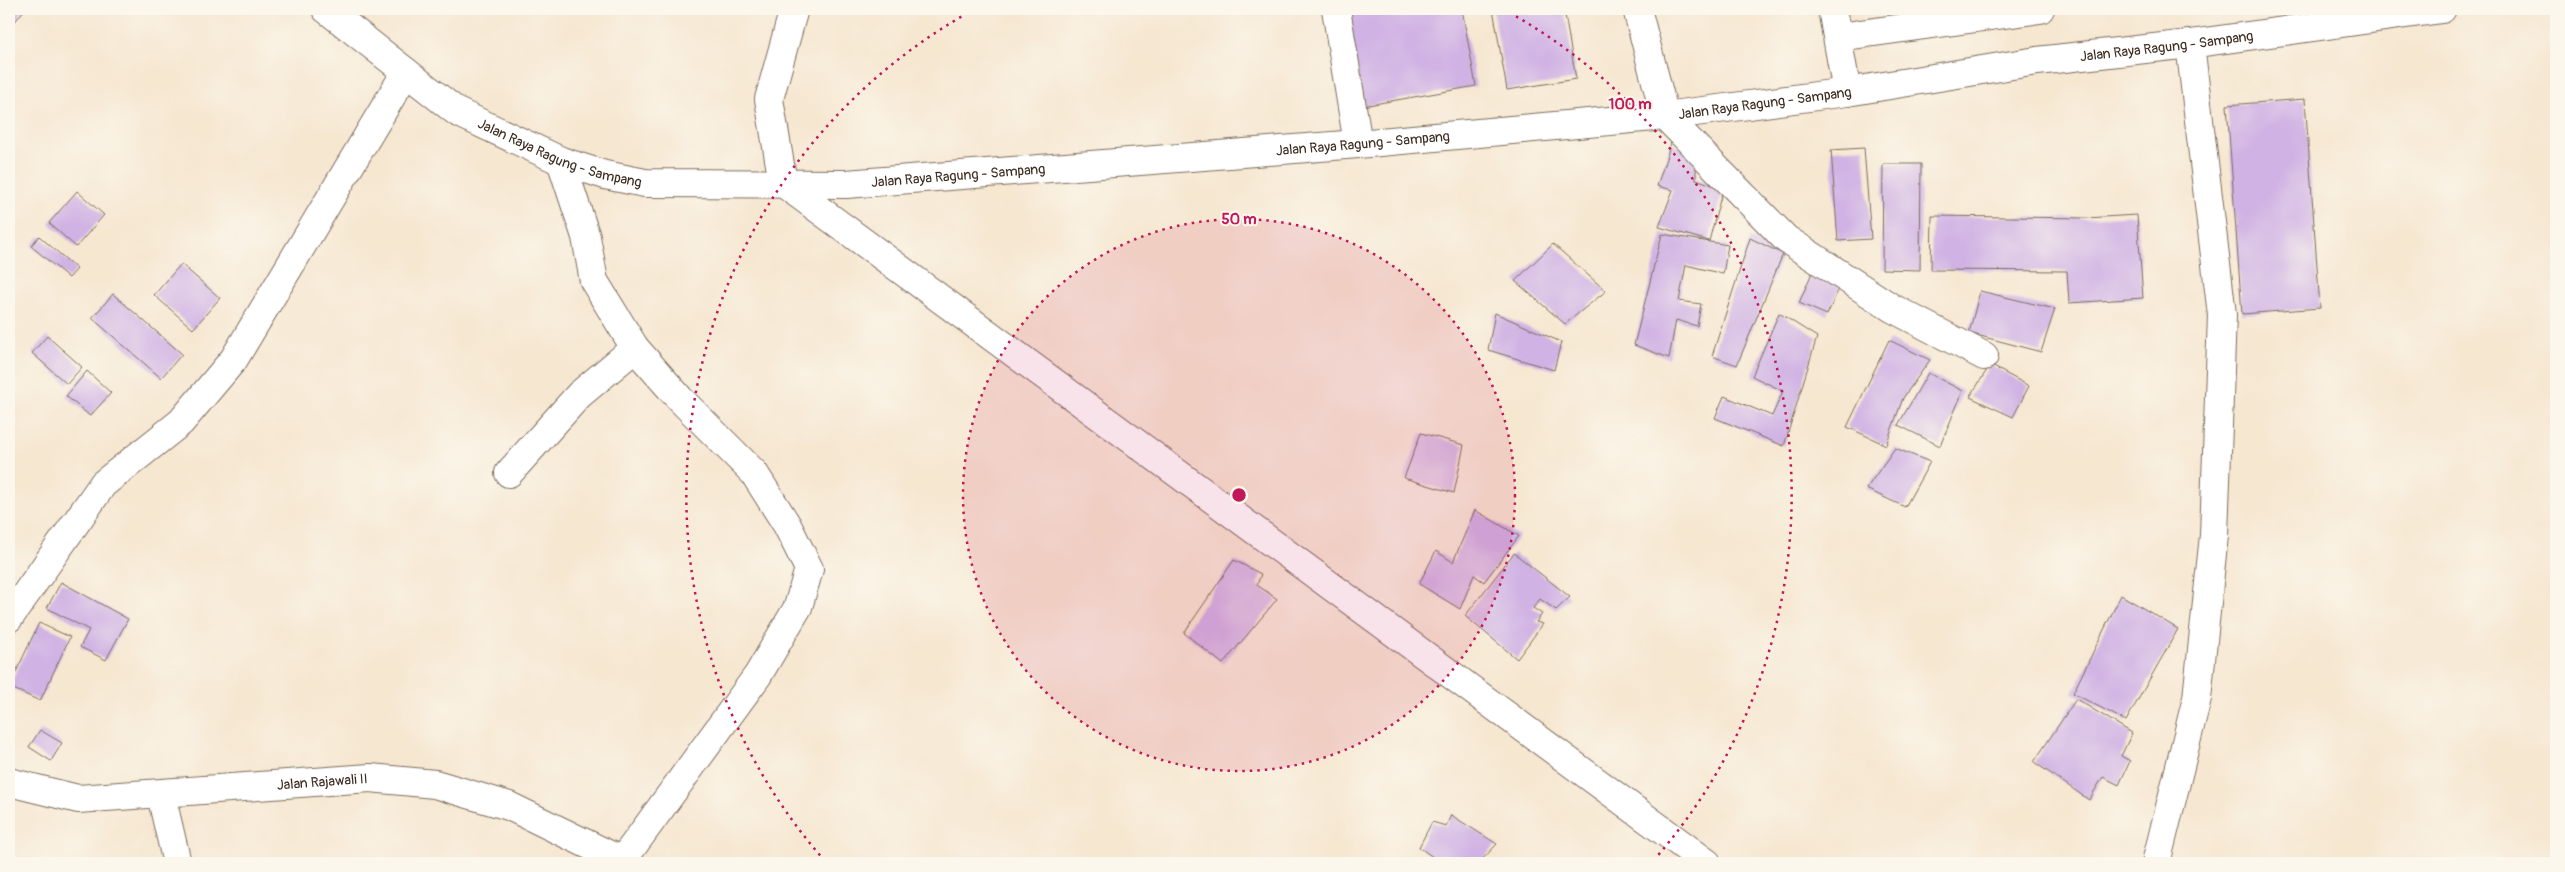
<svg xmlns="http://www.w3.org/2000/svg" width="2565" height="872" font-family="Pangolin,sans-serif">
<rect width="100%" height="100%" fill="#fbf7ec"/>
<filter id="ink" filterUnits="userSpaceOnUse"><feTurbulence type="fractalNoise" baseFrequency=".02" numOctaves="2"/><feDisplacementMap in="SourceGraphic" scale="10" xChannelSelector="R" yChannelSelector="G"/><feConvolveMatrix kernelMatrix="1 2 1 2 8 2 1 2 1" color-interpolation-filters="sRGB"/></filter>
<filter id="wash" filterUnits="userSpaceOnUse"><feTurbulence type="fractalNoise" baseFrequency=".0096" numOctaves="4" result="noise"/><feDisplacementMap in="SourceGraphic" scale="20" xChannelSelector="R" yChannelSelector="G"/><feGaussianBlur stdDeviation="1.12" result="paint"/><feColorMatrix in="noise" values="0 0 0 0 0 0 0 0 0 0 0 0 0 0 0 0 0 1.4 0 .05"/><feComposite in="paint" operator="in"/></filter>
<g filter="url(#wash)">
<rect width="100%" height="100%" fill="#f6e7d1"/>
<g id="blocks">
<g fill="#d0b3e4">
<polygon points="9,9 25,9 9,29"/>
<polygon points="1339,9 1462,9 1476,86 1357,107"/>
<polygon points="1493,9 1564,9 1576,79 1507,90"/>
<polygon points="2305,99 2320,308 2242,314 2227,105"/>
<polygon points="1671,143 1696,156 1696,179 1723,189 1709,241 1659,227 1673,190 1657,186"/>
<polygon points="1864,148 1871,239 1838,241 1831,150"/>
<polygon points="1883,164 1921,164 1920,270 1882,269"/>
<polygon points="77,191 104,215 76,247 49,223"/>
<polygon points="2137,215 2143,298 2069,303 2067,271 1931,270 1932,216 2086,218"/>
<polygon points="1662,234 1728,245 1723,274 1686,265 1679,301 1701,304 1697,326 1676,320 1669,358 1634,345"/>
<polygon points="39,236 77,269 69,278 31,246"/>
<polygon points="1750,238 1783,254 1737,365 1712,356"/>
<polygon points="1553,244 1606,291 1565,324 1515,281"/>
<polygon points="181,264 220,298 193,329 154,295"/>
<polygon points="1814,268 1841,284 1827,315 1799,303"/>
<polygon points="1980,291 2055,309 2041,352 1969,333"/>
<polygon points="113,294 182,354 161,378 92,318"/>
<polygon points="1495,313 1561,342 1554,370 1488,350"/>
<polygon points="1779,313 1817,337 1784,446 1715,418 1724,396 1772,416 1783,391 1752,376"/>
<polygon points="47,336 82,367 67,384 32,353"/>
<polygon points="1889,340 1930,360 1903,398 1886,445 1847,427"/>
<polygon points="1990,365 2029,386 2013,417 1970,397"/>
<polygon points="87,371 111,393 90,416 66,396"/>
<polygon points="1928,373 1963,391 1940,446 1898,425"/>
<polygon points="1421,433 1464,445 1454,493 1404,478"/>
<polygon points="1895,448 1930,462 1905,507 1866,489"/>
<polygon points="1475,510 1519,536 1484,582 1474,575 1460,609 1419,584 1436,551 1453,562"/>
<polygon points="1514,553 1570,597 1556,610 1540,599 1533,608 1542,614 1536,622 1543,624 1517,659 1465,616"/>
<polygon points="1234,560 1261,574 1257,585 1277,599 1223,664 1184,633"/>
<polygon points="61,582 128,619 106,660 80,647 89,630 47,608"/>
<polygon points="2121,595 2178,629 2126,721 2073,693"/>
<polygon points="39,623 70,637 40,701 9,687"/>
<polygon points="2076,699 2132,733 2121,756 2130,761 2119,785 2103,777 2089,800 2034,762"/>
<polygon points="40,730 62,743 51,761 29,747"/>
<polygon points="1451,815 1497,844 1479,863 1441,863 1419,847 1432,822 1446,826"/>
</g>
</g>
</g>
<g filter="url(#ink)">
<use href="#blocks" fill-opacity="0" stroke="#7c6c5d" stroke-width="1"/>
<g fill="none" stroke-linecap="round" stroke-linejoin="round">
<defs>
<g id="street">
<polyline points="794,9 769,99 783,183 1707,863"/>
<polyline points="1336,9 1358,144"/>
<polyline points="1637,9 1665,116 1786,239 1892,308 1984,356"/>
<polyline points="1832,9 1847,92"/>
<polyline points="1838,37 2040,9"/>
<polyline points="561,161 586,237 594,281 635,348 680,399 754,473 787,525 809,569 798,607 758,675 622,861"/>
<polyline points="509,473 579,395 635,348"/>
<polyline points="9,618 103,484 181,422 234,359 406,72"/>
<path id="s1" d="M9,782L78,799L370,778L435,784L509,806L626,863"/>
<polyline points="161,795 177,863"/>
<polyline points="2156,863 2197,698 2214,535 2222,315 2190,44"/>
</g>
<g id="primary">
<path id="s2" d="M326,9L457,112L561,161L605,175L645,183L846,184L1358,144L1665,116L1847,92L2037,61L2190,44L2442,9"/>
</g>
</defs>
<use href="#street" stroke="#7c6c5d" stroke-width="30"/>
<use href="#primary" stroke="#7c6c5d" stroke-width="30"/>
<use href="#street" stroke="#fff" stroke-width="28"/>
<use href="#primary" stroke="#fff" stroke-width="28"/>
</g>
</g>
<circle cx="1239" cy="495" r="276" fill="#c2185b" fill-opacity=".12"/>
<g fill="none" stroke="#c2185b" stroke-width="2.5" stroke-dasharray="2.5 5">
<circle cx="1239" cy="495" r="276"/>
<path d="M825 861A553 553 0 0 1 975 9M1503 9A553 553 0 0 1 1653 861"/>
</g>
<g text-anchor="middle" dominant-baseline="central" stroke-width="4" stroke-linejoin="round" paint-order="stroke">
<g font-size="14" fill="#3b2a1e" stroke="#fbf7ec">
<text stroke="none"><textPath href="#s2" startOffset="1898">Jalan Raya Ragung - Sampang</textPath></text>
<text stroke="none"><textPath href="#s2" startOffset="1492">Jalan Raya Ragung - Sampang</textPath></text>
<text stroke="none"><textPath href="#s2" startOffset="1088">Jalan Raya Ragung - Sampang</textPath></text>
<text stroke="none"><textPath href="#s2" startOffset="278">Jalan Raya Ragung - Sampang</textPath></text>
<text stroke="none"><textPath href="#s2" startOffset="682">Jalan Raya Ragung - Sampang</textPath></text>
<text stroke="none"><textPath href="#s1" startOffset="316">Jalan Rajawali II</textPath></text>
</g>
</g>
<circle cx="1239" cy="495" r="8" fill="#c2185b" stroke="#fbf7ec" stroke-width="2.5"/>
<g font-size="15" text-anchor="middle" font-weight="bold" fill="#c2185b" stroke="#fbf7ec" stroke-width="4" stroke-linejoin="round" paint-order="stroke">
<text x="1630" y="109">100 m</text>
<text x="1239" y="224">50 m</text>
</g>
<rect width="2565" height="872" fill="none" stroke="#fbf7ec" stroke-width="30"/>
</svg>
